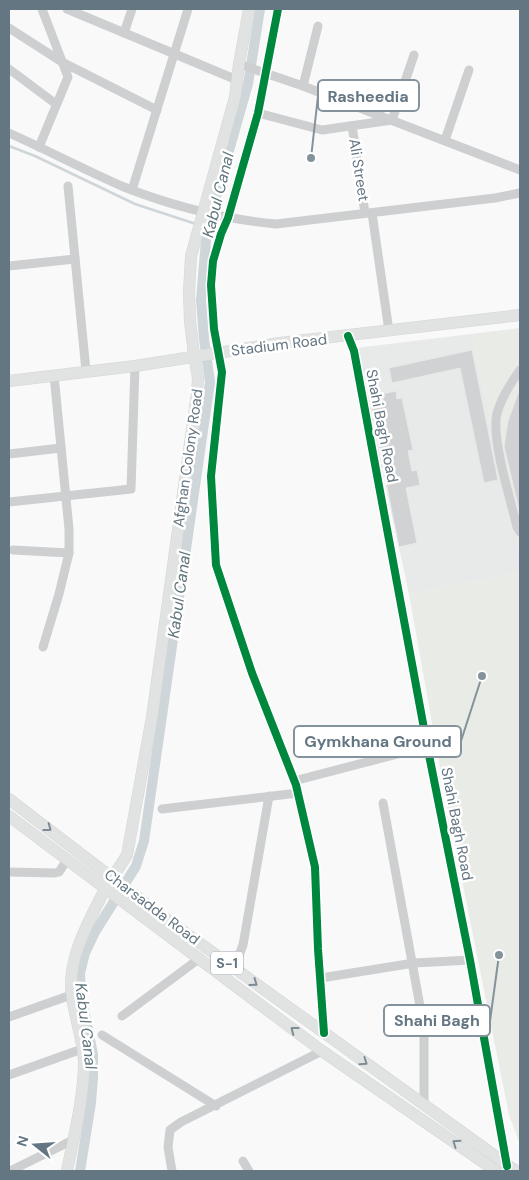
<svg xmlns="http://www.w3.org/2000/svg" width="529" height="1180" font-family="'DM Sans',sans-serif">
<rect width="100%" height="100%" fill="#f9f9f9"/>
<polygon fill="#e8e9e9" points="471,334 520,553 520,573 409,594 356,348"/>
<g fill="#e8ebe6">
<polygon points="520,328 520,554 471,334"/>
<polygon points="520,573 520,1144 509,1115 445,795 409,594"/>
</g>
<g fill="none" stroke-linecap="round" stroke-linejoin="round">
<polyline stroke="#ced6d9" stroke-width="2.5" points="9,146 35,156 135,204 196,224"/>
<polyline stroke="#ced6d9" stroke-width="10" points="80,1171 91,1103 93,1077 93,1054 81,995 80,973 85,953 95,932 136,866 144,841 210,382 204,339 201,300 207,228 248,84 260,9"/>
</g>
<g fill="#d0d2d3" stroke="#e8e8e8">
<polygon points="472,350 498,480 484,483 460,368 392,383 389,368"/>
<polygon points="520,388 520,514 504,446 508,421"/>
<polygon points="396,391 397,399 402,398 413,450 408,451 412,471 417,470 420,485 406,488 417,543 399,547 371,406 384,403 382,394"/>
</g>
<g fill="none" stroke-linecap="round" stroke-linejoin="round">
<defs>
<g id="major">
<polyline points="9,381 135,366 280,343 520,315"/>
<polyline points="9,799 162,916 516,1171"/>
<polyline points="9,816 322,1051 496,1171"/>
<polyline points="113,877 127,855 152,717 197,393 198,378 194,355 190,321 189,292 191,256 235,97 239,64 249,9"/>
<path d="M67,1171C74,1135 84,1098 84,1061C83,1040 75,1018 72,997C66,960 89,921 105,889"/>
</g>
</defs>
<use href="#major" stroke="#d5d6d7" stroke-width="12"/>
<g stroke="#cecfd0" stroke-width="9">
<polyline points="67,9 237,80"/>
<polyline points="278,9 258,113 228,218 221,234 213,261 211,285 214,329 222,372 211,476 216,565 252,673 296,785 315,867 318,949 324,1033"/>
<polyline points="9,28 62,62 157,110"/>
<polyline points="124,33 132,9"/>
<polyline points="239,64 303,86 520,170"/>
<polyline points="9,69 56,104"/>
<polyline points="303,86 318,26"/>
<polyline points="258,113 322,130 392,120 414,55"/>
<polyline points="352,126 365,213"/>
<path d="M9,133C47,150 85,170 124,187C172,206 224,219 276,224L495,198L520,193"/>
<polyline points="445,140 469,70"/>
<polyline points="39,147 68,77 42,9"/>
<polyline points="68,186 86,371"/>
<polyline points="132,190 188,9"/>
<polyline points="372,213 389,331"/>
<polyline points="9,266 75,259"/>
<polyline points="348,336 354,351 428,750 470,960 507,1166"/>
<path d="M520,370C510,384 498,402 496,419C494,449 510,497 517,527L520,532"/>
<polyline points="9,454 61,448"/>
<polyline points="9,502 131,489 135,366"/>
<polyline points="13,550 69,553"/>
<polyline points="43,647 59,594 69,553 69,529 54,375"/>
<polyline points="294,781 428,746"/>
<polyline points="383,803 424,1028 424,1105"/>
<polyline points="162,809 298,793"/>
<polyline points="9,872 55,873 59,872 67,860"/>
<polyline points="234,968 243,945 269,796"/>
<polyline points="321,978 414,963 470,960"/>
<polyline points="122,1016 200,958"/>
<polyline points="9,1017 71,995"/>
<polyline points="102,1035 216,1106"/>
<polyline points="9,1075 82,1049"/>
<polyline points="243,1161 249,1171"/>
<polyline points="10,1171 73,1140"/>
<polyline points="172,1171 168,1147 170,1130 181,1122 322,1051"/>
</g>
<use href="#major" stroke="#e1e2e2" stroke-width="11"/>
<defs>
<g id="cycleway">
<polyline points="278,9 258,113 228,218 221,234 213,261 211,285 214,329 222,372 211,476 216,565 252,673 296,785 315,867 318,949 324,1033"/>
<polyline points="348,336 354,351 428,750 470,960 507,1166"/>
</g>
</defs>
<use href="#cycleway" stroke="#fff" stroke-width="11"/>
<use href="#cycleway" stroke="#00873e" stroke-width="8"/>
</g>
<defs><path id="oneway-chevron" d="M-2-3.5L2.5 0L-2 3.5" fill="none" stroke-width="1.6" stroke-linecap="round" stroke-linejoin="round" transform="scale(1.25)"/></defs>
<g stroke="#7e8c96">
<use href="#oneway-chevron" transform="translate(48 828) rotate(37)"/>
<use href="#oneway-chevron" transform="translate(254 983) rotate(36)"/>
<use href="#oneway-chevron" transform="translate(294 1030) rotate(-143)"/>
<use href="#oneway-chevron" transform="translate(364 1062) rotate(35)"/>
<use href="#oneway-chevron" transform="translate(456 1143) rotate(-145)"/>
</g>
<g text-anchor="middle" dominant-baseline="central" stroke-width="5" stroke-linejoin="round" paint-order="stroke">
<rect fill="#fff" stroke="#939fa8" stroke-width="1" x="211" y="951.5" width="32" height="23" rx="4"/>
<g font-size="14" font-weight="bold" fill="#657683">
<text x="227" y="963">S-1</text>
</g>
<g font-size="15" fill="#657683" stroke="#fff">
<text transform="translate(359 170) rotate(81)">Ali Street</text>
<text transform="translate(279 345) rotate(-7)">Stadium Road</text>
<text transform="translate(382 426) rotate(79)">Shahi Bagh Road</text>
<text transform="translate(188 458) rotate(-82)">Afghan Colony Road</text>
<text transform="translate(457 824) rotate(79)">Shahi Bagh Road</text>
<text transform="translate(152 907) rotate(37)">Charsadda Road</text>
</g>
<g font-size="16" font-style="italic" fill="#60757c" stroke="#fff">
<text transform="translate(218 195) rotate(-76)">Kabul Canal</text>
<text transform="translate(179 595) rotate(-82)">Kabul Canal</text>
<text transform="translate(86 1026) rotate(83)">Kabul Canal</text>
</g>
</g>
<path fill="none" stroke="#84929c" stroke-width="2" d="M311 158L318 96M482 676L461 741M499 955L490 1021"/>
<g fill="#84929c" stroke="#fff" stroke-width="2">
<circle cx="311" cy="158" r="5"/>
<circle cx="482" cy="676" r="5"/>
<circle cx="499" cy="955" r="5"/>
</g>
<g fill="#fff" stroke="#84929c" stroke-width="2">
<rect x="318" y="80" width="101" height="31" rx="5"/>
<rect x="294" y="726" width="167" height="31" rx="5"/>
<rect x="384" y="1005" width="106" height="31" rx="5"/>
</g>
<g font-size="16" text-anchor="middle" font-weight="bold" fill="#657683">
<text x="368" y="102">Rasheedia</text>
<text x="378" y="747">Gymkhana Ground</text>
<text x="437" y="1026">Shahi Bagh</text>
</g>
<rect width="529" height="1180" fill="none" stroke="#657683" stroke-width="20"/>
<g transform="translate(35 1145) rotate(287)" stroke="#ffffff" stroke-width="4" paint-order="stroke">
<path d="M0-4L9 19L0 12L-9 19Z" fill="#657683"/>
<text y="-8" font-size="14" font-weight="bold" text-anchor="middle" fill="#657683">N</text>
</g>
</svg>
